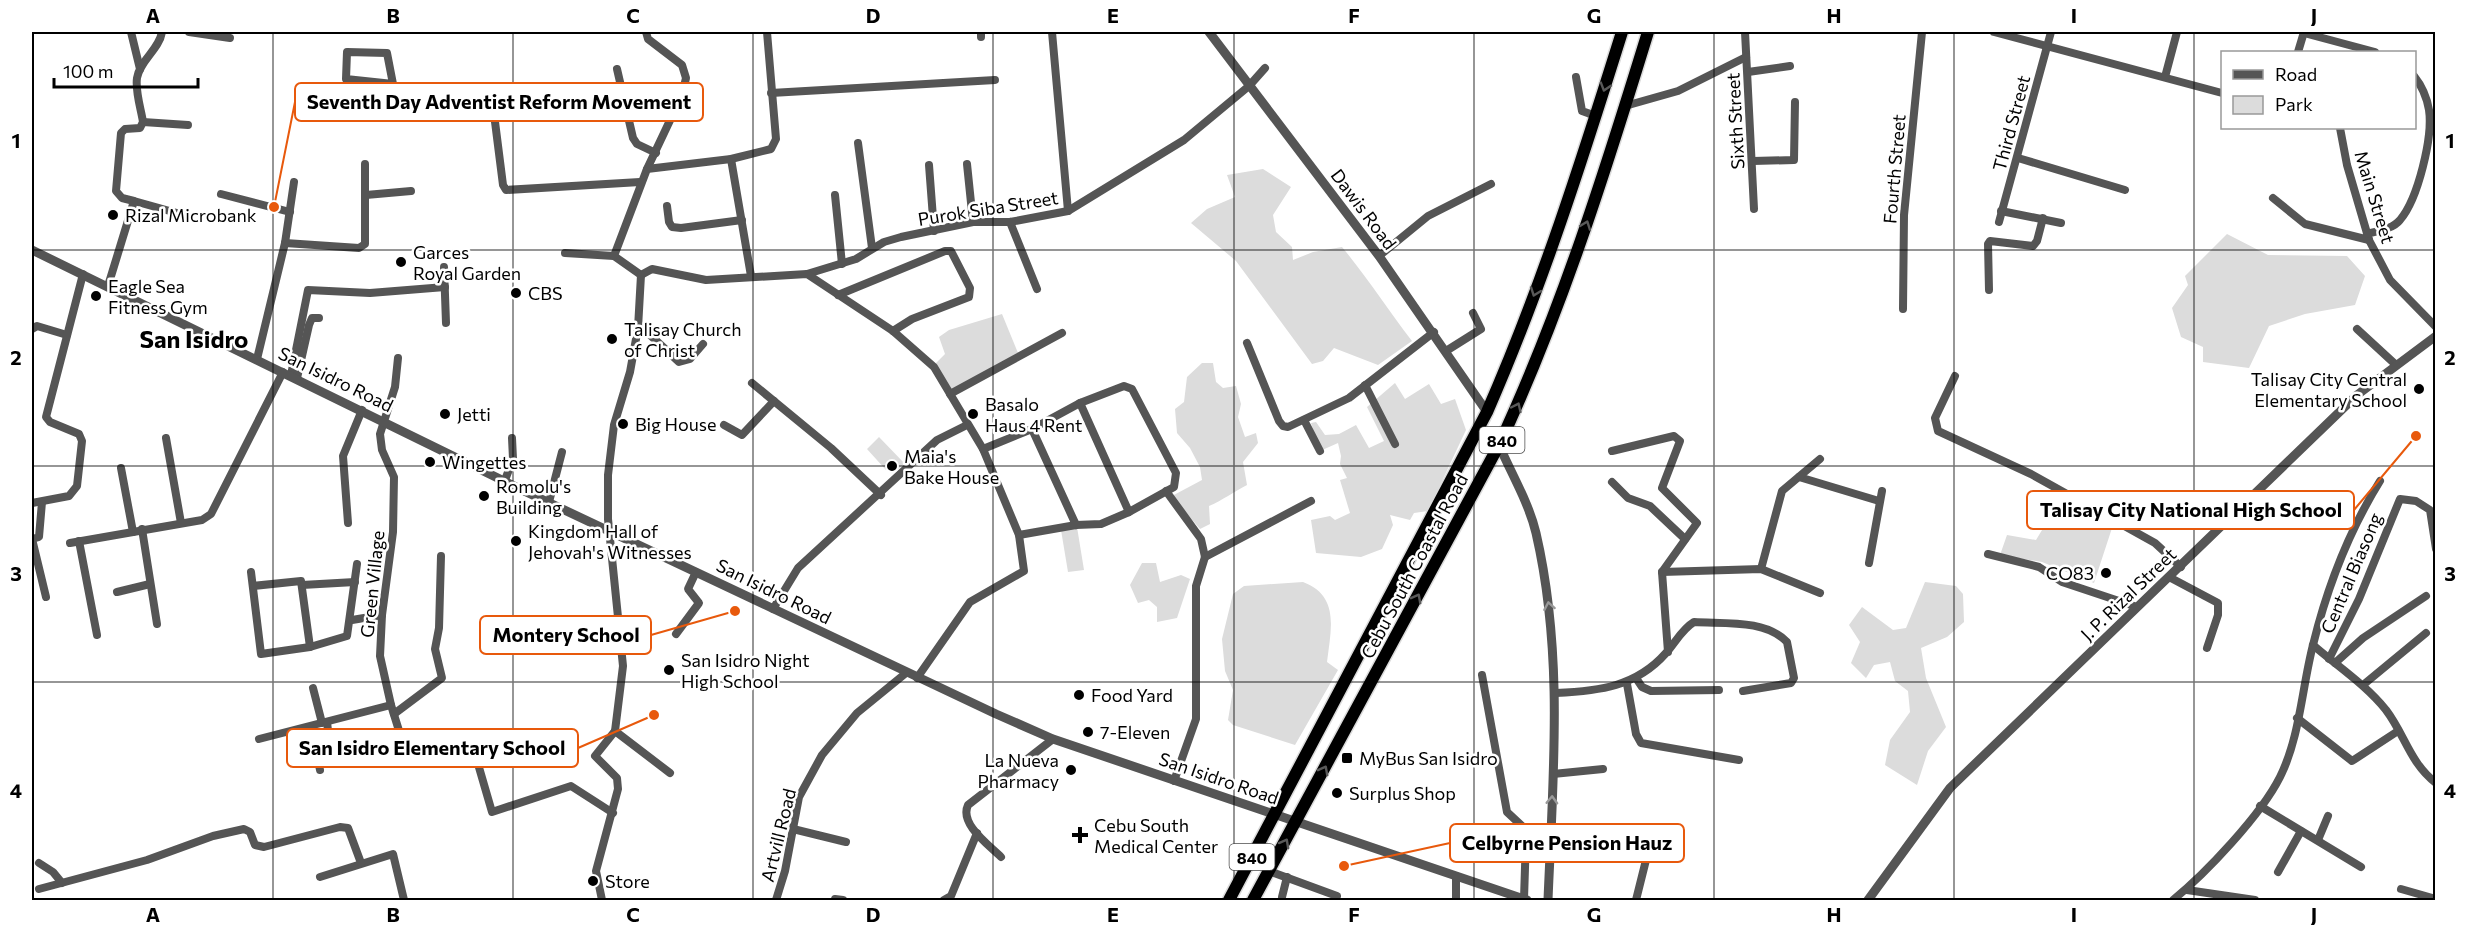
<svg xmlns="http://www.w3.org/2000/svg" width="2467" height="932" font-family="Commissioner,sans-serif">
<rect width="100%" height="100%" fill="#fff"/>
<g fill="#dcdcdc">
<path d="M1263,169L1291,187L1273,215L1276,232L1292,247L1293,260L1313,252L1342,247C1367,277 1388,310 1412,341L1378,365L1334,348L1323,361L1312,364L1236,261L1191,223L1207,209L1235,197L1227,175Z"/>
<polygon points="2227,234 2268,255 2347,256 2365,276 2355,305 2305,314 2269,326 2249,368 2203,362 2203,347 2181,337 2172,308 2188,285 2185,276"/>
<polygon points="1002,314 1018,353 950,391 933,366 945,354 939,337 949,330"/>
<path d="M1202,363H1213L1216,382L1223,388L1236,386L1241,404L1238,417L1245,437L1256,433L1258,443L1243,462L1247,485C1233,492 1223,500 1209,506L1210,524L1200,529L1172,496L1202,480L1200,467L1190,448L1177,433L1175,409L1184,402L1187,377Z"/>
<polygon points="1395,383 1405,399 1429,384 1441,404 1455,399 1466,430 1428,511 1414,513 1410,520 1390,515 1393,525 1382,549 1361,557 1316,553 1311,520 1330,516 1335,520 1350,513 1340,480 1347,478 1340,464 1341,456 1338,443 1320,451 1311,423 1316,422 1325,435 1339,434 1356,425 1369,448 1384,441 1367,407"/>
<polygon points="879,437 905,464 897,470 892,464 886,470 867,449"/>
<polygon points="2059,502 2112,528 2094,583 2042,562 2000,555 2007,535 2036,540"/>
<polygon points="1077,527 1084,570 1068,572 1061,530"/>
<polygon points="1142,563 1156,563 1160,582 1181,575 1190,579 1177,618 1157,622 1157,607 1149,600 1138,603 1130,585"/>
<path d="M1303,582C1340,596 1331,629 1327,662L1338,670L1295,745L1233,725L1228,720L1233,690L1225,671L1222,639L1233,594L1244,586Z"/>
<polygon points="1925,582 1956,586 1963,594 1964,622 1947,637 1921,648 1926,678 1946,727 1928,751 1917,785 1885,765 1890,740 1910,712 1908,691 1895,681 1890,662 1874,665 1866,678 1851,663 1860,642 1849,625 1862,607 1893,630 1906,628"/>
</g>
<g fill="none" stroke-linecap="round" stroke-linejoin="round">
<defs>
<g id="trunk">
<path d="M1229,900L1487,412C1541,289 1582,160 1622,32"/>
<path d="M1253,900L1499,445C1561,312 1605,172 1648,32"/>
</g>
</defs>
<use href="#trunk" stroke="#dbdbdb" stroke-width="15"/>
<g stroke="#555" stroke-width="8">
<polyline points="131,32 140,69"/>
<polyline points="189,32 230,38"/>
<polyline points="646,32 648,39 682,65 686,78 682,95 647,169"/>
<polyline points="1052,32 1068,211"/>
<polyline points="1745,32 1754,209"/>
<polyline points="1994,32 2222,93"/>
<polyline points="2304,33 2375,52"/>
<polyline points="981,37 981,32"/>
<polyline points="2298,52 2304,32"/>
<polyline points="617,69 633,138 637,144 656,153"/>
<polyline points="1748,72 1790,66"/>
<polyline points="1576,77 1582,111 1596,116"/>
<polyline points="2165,77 2177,32"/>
<polyline points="393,84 387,53 347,52 346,79 393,84 400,90 451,98 490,98 493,106 503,185 506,190 640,182"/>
<polyline points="771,93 995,80"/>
<polyline points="1625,106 1678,91 1746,57"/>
<polyline points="143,122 188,125"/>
<polyline points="2340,128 2347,165 2369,240 2390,280 2436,327"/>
<polyline points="858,143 872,248"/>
<polyline points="2018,158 2125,190"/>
<polyline points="731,159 751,276"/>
<polyline points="1753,161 1794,160 1795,102"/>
<polyline points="967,164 973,222"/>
<polyline points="929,165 934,231"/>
<polyline points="221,194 290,212"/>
<polyline points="366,195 411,191"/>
<polyline points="835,195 842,264"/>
<polyline points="2273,198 2305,224 2369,240"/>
<polyline points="134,201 184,215"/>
<polyline points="667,206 669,222 672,227 681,228 742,220"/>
<polyline points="2001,211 2061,223"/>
<polyline points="1010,222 1037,289"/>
<polyline points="1999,222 2051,32"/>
<path d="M2367,234C2377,231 2393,229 2400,220C2418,199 2433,137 2429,110C2427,98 2422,86 2414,76"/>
<polyline points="285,243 359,248 365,244 365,164"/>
<polyline points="565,253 614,256 641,275"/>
<polyline points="614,256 647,169 731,159 771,149 776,139 767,32"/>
<polyline points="1379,256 1428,216 1491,184"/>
<polyline points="444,267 446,323"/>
<polyline points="807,274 856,259 884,242 901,237 973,222 1010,222 1068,211 1184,140 1249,86 1265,68"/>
<polyline points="641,275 652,269 706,280 807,274 893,331 934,367 983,449 1019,535 1024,571 970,602 917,678"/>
<path d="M108,286L134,201L122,198L116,191L121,133L125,129L140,128L143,122C141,109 135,91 137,78C140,60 159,50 162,32"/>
<polyline points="1989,290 1988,244 1990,241 2033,246 2037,241 2043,218"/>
<polyline points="838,295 945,251 951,251 970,288 969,297 912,319 893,331"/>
<polyline points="1903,309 1904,215 1922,32"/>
<polyline points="638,328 648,333 679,362 690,359 703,344"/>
<polyline points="32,329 37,326 67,335"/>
<polyline points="2357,329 2395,364"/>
<polyline points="1247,343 1279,421 1283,426 1288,427 1349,398 1434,332"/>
<polyline points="1446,351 1481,329 1473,313"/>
<polyline points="398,358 395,387 380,434 382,450 394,477 393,532 382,615 380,656 391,705 405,750"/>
<polyline points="257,359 285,243 294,182"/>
<polyline points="291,375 308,290 370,293 445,287"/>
<polyline points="1955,376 1935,418 1938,431 2031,474 2155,543 2181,567"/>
<polyline points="297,378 309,325 312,318 319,318"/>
<polyline points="752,383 831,448 881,495"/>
<polyline points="1365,385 1395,444"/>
<polyline points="950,394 1062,333"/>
<polyline points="1080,403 1129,512"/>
<polyline points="1304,420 1320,451"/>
<polyline points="724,425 742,435 774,401"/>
<polyline points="1032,429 1076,525"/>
<polyline points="166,438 181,523"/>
<polyline points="983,449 1032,429 1080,403 1124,386 1132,389 1176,473 1174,487 1129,512 1101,524 1076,525 1019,535"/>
<polyline points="1612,451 1674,436 1680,441 1662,488 1697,523 1662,572 1668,652"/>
<polyline points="121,468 133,532"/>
<polyline points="1799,477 1879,501"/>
<polyline points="505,480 513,459 512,438"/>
<polyline points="1612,482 1628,498 1650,506 1685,539"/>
<polyline points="1166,491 1201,539 1205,557 1196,586 1196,719 1174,781"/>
<polyline points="2250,498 2323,520"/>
<polyline points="549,502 562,452"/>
<polyline points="32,503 69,496 77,486 82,441 79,434 50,422 46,417 83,274"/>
<polyline points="348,523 343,456 362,410"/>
<polyline points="142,529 157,624"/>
<polyline points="32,539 46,597"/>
<polyline points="32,539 39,537 42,502"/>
<polyline points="79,541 97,635"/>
<polyline points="70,543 202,520 211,514 283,372"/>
<polyline points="1988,554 2039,567 2062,582 2137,607"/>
<polyline points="1205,557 1311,501"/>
<polyline points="1869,563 1882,491"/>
<polyline points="1761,569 1782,491 1820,459"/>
<polyline points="251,572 261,654 310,647 347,636 357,564"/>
<polyline points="1662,572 1761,569 1820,593"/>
<polyline points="2169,577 2218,603 2218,615 2207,648"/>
<polyline points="302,585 355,582"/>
<polyline points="253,586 301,581 310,647"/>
<polyline points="117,592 150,584"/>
<polyline points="773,609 798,568 937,440 967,425"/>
<polyline points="352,620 382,615"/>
<polyline points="676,634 699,603 688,589 696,572"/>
<path d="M2313,645C2337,666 2365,684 2386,710C2405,735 2410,763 2436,783"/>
<polyline points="2329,659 2359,599 2400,499 2416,501 2430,510 2436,549"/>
<polyline points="2335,663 2363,638 2426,596"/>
<polyline points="1482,675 1507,812 1522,826 1526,836 1524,899"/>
<polyline points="1636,678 1642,687 1651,691 1719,690"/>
<polyline points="1627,684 1636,734 1641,743 1739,760"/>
<polyline points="2363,685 2426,633"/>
<polyline points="313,688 322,723"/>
<path d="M1556,693C1599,691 1636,687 1666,653C1675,643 1682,629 1694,622C1724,624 1765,619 1787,642L1794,678L1791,683L1743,691"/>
<polyline points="394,714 442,678 435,649 439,628 441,556"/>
<polyline points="2297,718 2352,761 2398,731"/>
<polyline points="615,731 670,773"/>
<polyline points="469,733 492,812 571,786 613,813"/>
<polyline points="259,739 391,705"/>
<polyline points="320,770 315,745 329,739 327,722"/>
<polyline points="1553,774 1603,769"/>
<polyline points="2260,806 2361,867"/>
<polyline points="793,829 846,842"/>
<polyline points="2318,840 2328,816"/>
<path d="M1001,857C989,845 959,824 968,805L1053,739"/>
<polyline points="39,863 53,872 62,883"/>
<polyline points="1269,871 1337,896 1336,900"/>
<polyline points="2278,872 2301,831"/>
<polyline points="320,877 393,854 404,900"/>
<polyline points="39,889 147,860 213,836 244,829 250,832 255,845 264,847 340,827 348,828 361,863"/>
<polyline points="2401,889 2436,899"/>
<polyline points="2187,890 2255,900"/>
<polyline points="1282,897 1287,877"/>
<polyline points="835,899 843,900"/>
<polyline points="602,900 596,871 618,789 617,778 595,756 615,731 623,666 608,519 608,475 614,425 630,372 638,328 641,275"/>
<polyline points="776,900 785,871 799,797 822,755 857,713 906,673"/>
<polyline points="944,900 951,896 977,833"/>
<polyline points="1456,900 1456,876"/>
<polyline points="1636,900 1647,856 1650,853 1662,854"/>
<path d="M2173,900C2206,873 2261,815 2280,777C2300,737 2302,687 2313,645C2327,588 2349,531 2380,481"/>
</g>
<g stroke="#555" stroke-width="9">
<polyline points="1209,32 1379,256 1487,412"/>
<polyline points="32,250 520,489 996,714 1053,739 1527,900"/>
<path d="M1499,445C1511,473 1529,503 1536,533C1564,654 1553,777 1548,900"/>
<polyline points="1868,900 1950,788 2357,395 2436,336"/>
</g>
<use href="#trunk" stroke="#000" stroke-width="12"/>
</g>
<defs><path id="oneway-chevron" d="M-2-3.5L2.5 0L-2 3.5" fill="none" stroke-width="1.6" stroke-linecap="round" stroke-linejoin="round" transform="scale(1.5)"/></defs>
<g stroke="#595959">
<use href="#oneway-chevron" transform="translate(1605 87) rotate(107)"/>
<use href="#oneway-chevron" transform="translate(1586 225) rotate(-70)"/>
<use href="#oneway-chevron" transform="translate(1535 292) rotate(110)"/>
<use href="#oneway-chevron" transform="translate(1517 407) rotate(-65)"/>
<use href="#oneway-chevron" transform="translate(1417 598) rotate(-62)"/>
<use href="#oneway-chevron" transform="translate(1324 770) rotate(-62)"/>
<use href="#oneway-chevron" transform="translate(1285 843) rotate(-61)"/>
</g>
<g stroke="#999">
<use href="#oneway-chevron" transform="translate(1549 606) rotate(-100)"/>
<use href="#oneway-chevron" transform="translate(1552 800) rotate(-88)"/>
</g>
<path fill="none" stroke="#000" stroke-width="1.5" stroke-opacity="0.55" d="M273,32V900M513,32V900M753,32V900M993,32V900M1234,32V900M1474,32V900M1714,32V900M1954,32V900M2194,32V900M32,250H2436M32,466H2436M32,682H2436"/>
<g fill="#000" stroke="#fff" stroke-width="2">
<circle cx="113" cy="215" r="6"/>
<circle cx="401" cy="262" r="6"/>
<circle cx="516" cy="293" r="6"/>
<circle cx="96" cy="296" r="6"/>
<circle cx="612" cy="339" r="6"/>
<circle cx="2419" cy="389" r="6"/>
<circle cx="445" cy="414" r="6"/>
<circle cx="973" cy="414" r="6"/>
<circle cx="623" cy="424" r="6"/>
<circle cx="430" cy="462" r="6"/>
<circle cx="892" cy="466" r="6"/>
<circle cx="484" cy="496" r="6"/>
<circle cx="516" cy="541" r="6"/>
<circle cx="2106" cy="573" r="6"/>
<circle cx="669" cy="670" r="6"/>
<circle cx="1079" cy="695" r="6"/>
<circle cx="1088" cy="732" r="6"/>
<rect x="1341" y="752" width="12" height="12" rx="3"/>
<circle cx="1071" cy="770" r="6"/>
<circle cx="1337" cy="793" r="6"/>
<path d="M1077 826h6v6h6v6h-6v6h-6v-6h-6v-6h6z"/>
<circle cx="593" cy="881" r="6"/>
</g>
<g text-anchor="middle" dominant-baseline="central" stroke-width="5" stroke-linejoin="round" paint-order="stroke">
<g fill="#fff" stroke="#4c4c4c" stroke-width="1.5">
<rect x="1479.5" y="427" width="45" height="26" rx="4.5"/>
<rect x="1229.5" y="844" width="45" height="26" rx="4.5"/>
</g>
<g font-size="16" font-weight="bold" fill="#000">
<text x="1502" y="440">840</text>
<text x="1252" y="857">840</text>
</g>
<g font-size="18" fill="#000" stroke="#fff">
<text transform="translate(1735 121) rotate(-93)">Sixth Street</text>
<text transform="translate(2011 123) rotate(-75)">Third Street</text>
<text transform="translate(1894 169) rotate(-85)">Fourth Street</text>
<text transform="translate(2375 197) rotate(73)">Main Street</text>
<text transform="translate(988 208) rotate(-9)">Purok Siba Street</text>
<text transform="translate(1364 209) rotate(53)">Dawis Road</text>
<text transform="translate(336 379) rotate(26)">San Isidro Road</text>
<text transform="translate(1414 566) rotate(-62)">Cebu South Coastal Road</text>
<text transform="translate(2351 573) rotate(-67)">Central Biasong</text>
<text transform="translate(372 584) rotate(-84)">Green Village</text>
<text transform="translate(774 591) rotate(26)">San Isidro Road</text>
<text transform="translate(2128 594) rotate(-44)">J. P. Rizal Street</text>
<text transform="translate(1219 778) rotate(19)">San Isidro Road</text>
<text transform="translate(778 835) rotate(-76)">Artvill Road</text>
</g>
<g font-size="18" fill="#000" stroke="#fff" text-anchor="start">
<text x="125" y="215">Rizal Microbank</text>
<text x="413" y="252">Garces<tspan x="413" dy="21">Royal Garden</tspan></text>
<text x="108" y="286">Eagle Sea<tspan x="108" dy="21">Fitness Gym</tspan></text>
<text x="528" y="293">CBS</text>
<text x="624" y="329">Talisay Church<tspan x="624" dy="21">of Christ</tspan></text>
<text x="2407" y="379" text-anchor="end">Talisay City Central<tspan x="2407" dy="21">Elementary School</tspan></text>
<text x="985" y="404">Basalo<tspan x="985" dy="21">Haus 4 Rent</tspan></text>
<text x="457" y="414">Jetti</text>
<text x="635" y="424">Big House</text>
<text x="904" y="456">Maia's<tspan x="904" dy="21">Bake House</tspan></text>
<text x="442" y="462">Wingettes</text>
<text x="496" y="486">Romolu's<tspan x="496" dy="21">Building</tspan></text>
<text x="528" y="531">Kingdom Hall of<tspan x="528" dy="21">Jehovah's Witnesses</tspan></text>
<text x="2094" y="573" text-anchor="end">CO83</text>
<text x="681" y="660">San Isidro Night<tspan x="681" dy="21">High School</tspan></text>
<text x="1091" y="695">Food Yard</text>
<text x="1100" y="732">7-Eleven</text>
<text x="1359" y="758">MyBus San Isidro</text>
<text x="1059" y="760" text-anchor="end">La Nueva<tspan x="1059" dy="21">Pharmacy</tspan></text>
<text x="1349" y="793">Surplus Shop</text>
<text x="1094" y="825">Cebu South<tspan x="1094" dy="21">Medical Center</tspan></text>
<text x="605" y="881">Store</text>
</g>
<g font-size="24" font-weight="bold" fill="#000" stroke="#fff">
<text x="194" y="338">San Isidro</text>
</g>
</g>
<path fill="none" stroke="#e8590c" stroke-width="2" d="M274 207L295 102M2416 436L2354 510M735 611L651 635M654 715L578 748M1344 866L1450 843"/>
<g fill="#e8590c" stroke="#fff" stroke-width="2">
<circle cx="274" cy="207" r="6"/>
<circle cx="2416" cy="436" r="6"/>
<circle cx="735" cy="611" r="6"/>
<circle cx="654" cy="715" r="6"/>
<circle cx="1344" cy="866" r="6"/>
</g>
<g fill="#fff" stroke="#e8590c" stroke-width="2">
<rect x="295" y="83" width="408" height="38" rx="6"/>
<rect x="2027" y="491" width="327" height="38" rx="6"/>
<rect x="480" y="616" width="171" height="38" rx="6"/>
<rect x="287" y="729" width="291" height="38" rx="6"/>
<rect x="1450" y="824" width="234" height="38" rx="6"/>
</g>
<g font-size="20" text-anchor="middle" font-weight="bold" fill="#000">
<text x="499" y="109">Seventh Day Adventist Reform Movement</text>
<text x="2191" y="517">Talisay City National High School</text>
<text x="566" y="642">Montery School</text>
<text x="432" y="755">San Isidro Elementary School</text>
<text x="1567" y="850">Celbyrne Pension Hauz</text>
</g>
<rect width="2467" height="932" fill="none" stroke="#ffffff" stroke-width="66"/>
<rect x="2221" y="51" width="195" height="78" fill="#ffffff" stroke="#999999" stroke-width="1.5"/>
<rect x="2233" y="70" width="30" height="9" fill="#555555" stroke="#999999" stroke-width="1.5"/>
<text x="2275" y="81" font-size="18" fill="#000000">Road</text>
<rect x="2233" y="96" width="30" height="18" fill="#dcdcdc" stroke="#999999" stroke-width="1.5"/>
<text x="2275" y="111" font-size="18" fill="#000000">Park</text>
<path d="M54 78v9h144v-9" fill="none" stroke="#000000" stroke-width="3"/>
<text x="63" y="78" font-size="18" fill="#000000" stroke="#ffffff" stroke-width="4.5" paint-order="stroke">100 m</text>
<rect x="33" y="33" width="2401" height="866" fill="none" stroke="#000" stroke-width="2"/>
<g font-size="20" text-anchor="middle" font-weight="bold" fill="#000">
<text x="153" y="23">A</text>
<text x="393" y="23">B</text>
<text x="633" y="23">C</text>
<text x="873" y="23">D</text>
<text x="1113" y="23">E</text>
<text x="1354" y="23">F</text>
<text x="1594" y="23">G</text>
<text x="1834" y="23">H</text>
<text x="2074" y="23">I</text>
<text x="2314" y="23">J</text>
<text x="16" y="148">1</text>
<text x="2450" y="148">1</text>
<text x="16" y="365">2</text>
<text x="2450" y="365">2</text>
<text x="16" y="581">3</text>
<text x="2450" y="581">3</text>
<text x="16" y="798">4</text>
<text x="2450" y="798">4</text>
<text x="153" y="922">A</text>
<text x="393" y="922">B</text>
<text x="633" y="922">C</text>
<text x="873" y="922">D</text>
<text x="1113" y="922">E</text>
<text x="1354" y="922">F</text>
<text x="1594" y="922">G</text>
<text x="1834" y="922">H</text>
<text x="2074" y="922">I</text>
<text x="2314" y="922">J</text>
</g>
</svg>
